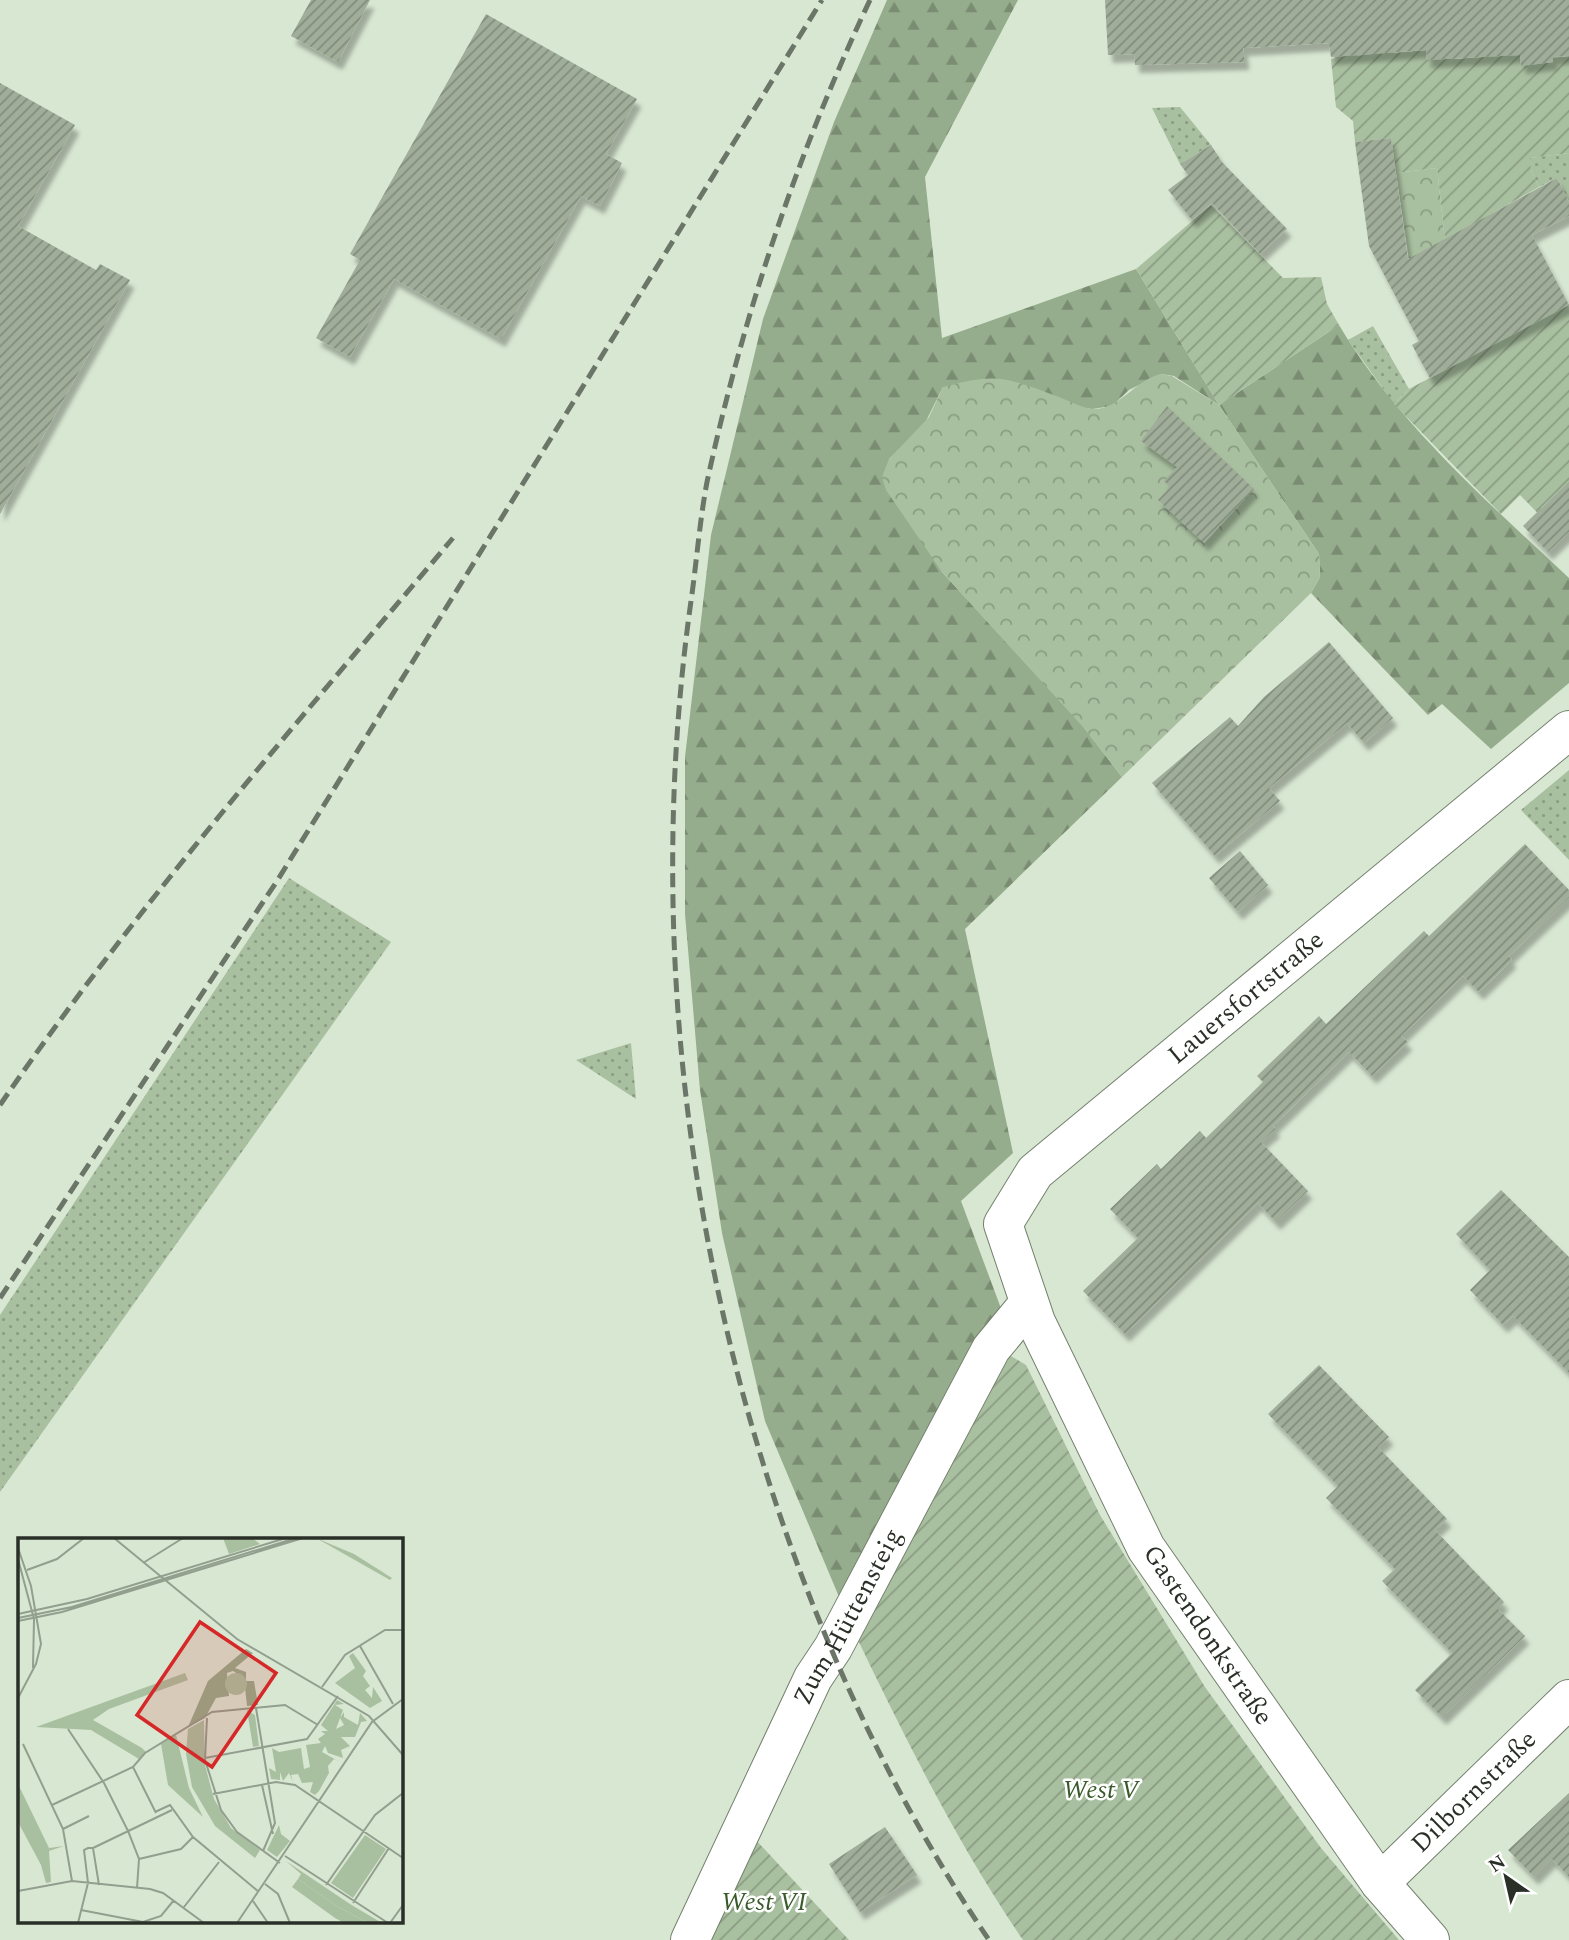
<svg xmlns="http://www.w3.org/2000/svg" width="1569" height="1940" font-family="Spectral,serif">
<defs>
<pattern id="grass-dots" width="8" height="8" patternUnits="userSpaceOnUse" patternTransform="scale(1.75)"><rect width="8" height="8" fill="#a9c0a0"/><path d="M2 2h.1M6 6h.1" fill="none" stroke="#8a9c82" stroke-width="1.8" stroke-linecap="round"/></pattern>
<pattern id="forest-firs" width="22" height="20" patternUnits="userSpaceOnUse" patternTransform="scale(1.75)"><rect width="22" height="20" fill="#95ad8c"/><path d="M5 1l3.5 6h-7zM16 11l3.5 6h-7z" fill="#7a8d72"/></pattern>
<pattern id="park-crowns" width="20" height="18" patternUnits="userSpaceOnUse" patternTransform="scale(1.75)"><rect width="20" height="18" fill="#a9c0a0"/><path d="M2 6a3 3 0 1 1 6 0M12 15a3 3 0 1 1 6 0" fill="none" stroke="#8a9c82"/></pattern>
<pattern id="garden-furrows" width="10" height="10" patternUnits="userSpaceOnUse" patternTransform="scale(1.75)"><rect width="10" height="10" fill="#a9c0a0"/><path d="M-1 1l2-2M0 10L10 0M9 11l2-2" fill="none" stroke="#8a9c82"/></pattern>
<pattern id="building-hatch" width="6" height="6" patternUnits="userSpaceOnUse" patternTransform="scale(1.75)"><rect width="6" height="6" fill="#9fad99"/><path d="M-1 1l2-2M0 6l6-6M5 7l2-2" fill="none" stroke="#828d7d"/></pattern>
<filter id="shadow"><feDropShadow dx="4.5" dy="8" stdDeviation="2" flood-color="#0004"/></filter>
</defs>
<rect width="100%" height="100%" fill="#d8e7d2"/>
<g fill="url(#grass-dots)">
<polygon points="1180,107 1211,145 1180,164 1152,108"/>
<polygon points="1569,153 1569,202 1557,178 1539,187 1531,170 1529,158"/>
<polygon points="1373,326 1409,389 1394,404 1348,340"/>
<polygon points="1569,770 1569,860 1521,810"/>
<polygon points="289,878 391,942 0,1492 0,1315"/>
<polygon points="631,1043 636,1099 576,1060"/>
</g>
<path fill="url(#forest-firs)" d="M887,0H1018L925,177L942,338L1136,269L1219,405L1339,325C1397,423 1487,501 1569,578V683L1491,749L1442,704L1428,715L1311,593L1320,577L1319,554L1219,405L1174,376L1161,374L1129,390L1112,406L1092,409L943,387L923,427L889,459L942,572L1082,725L1122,777L965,929L1013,1153L961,1201L1002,1311L845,1611L765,1421L722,1233L700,1090L685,914V757L711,535L763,319L834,122Z"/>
<g fill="url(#park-crowns)">
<polygon points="1437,168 1445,240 1409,259 1396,173"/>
<path d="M1161,374L1172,376L1219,405L1319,554L1320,577L1311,593L1122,777L1085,729L942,572L886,490L882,477L889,459L929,417L943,387C999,372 1006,378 1059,397C1069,401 1084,409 1095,409C1121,408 1135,380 1161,374Z"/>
</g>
<g fill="url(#garden-furrows)">
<polygon points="1393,48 1394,53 1426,50 1427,61 1428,55 1458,59 1520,53 1521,65 1553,62 1553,58 1569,56 1569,153 1530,158 1531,170 1539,187 1445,240 1437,168 1396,173 1391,138 1355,142 1353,121 1336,107 1331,59 1335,58 1334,52 1357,50 1358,56 1363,55 1363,50"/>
<polygon points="1211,205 1283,278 1321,277 1327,304 1339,325 1219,405 1136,269"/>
<polygon points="1569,304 1569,481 1541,508 1562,538 1520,495 1501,514 1394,404 1409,389"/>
<path d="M1009,1355L1026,1365L1100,1515L1205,1687L1321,1848L1399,1940H1023C958,1845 906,1740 856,1636Z"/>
<polygon points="754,1838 849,1940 706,1940"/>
</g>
<g fill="url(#building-hatch)" filter="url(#shadow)">
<polygon points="311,0 370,0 338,62 291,36"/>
<polygon points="1105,0 1569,0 1569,56 1553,57 1553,62 1521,66 1520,55 1427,60 1426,50 1331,57 1329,43 1243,48 1245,62 1135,65 1134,54 1108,55"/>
<polygon points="486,14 637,99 606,154 622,163 600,206 581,196 501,339 394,279 350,357 316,338 360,260 350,254"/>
<polygon points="0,83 75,125 18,226 96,270 100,264 130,280 0,514"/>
<polygon points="1391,138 1408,259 1557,178 1569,202 1569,216 1532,235 1569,305 1430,378 1412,345 1419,341 1369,246 1355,142"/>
<polygon points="1211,145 1222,162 1287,229 1260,254 1212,203 1192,220 1168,190 1188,175 1180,164"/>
<polygon points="1167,406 1254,489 1204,543 1158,500 1170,487 1164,481 1177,467 1141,441"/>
<polygon points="1569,481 1569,532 1548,552 1523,526"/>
<polygon points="1329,642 1393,718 1364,743 1347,723 1269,788 1280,801 1215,856 1152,783 1230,717 1238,726 1264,697"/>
<polygon points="1525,844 1569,890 1569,898 1509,956 1512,960 1479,992 1463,976 1401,1036 1408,1042 1372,1076 1349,1052 1273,1126 1276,1129 1261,1142 1308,1191 1276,1222 1258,1203 1125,1334 1083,1291 1138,1238 1110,1209 1157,1164 1161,1169 1200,1131 1206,1138 1263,1082 1257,1076 1319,1016 1326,1024 1424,931 1429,936"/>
<polygon points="1240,851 1268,885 1238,912 1209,878"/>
<polygon points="1501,1190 1569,1257 1569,1373 1513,1316 1503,1325 1470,1290 1490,1270 1456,1234"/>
<polygon points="1319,1365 1389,1437 1378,1447 1447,1519 1435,1530 1504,1602 1498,1609 1525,1636 1442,1717 1415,1690 1452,1653 1382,1581 1395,1569 1326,1498 1338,1486 1268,1414"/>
<polygon points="1569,1793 1569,1877 1552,1859 1534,1877 1508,1850"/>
<polygon points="885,1827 917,1875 860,1912 829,1864"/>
</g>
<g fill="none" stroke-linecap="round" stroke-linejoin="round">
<defs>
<g id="minor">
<path id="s1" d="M1380,1883L1569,1699"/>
<path id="s2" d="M690,1940L813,1678L833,1648L991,1349L1029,1303"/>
<path id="s3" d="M1430,1940L1380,1883L1146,1548L1036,1322L1003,1224L1035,1172L1569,730"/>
</g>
</defs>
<use href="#minor" stroke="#74816e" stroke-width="40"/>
<use href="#minor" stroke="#fff" stroke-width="38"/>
<g stroke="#6b7568" stroke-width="5" stroke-dasharray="14 7" stroke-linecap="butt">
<path d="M870,0C797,154 743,316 707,482C700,519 697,557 692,594C626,1049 730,1557 989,1940"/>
<path d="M0,1105C137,905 297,723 453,538"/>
<polyline points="0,1298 277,881 822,0"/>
</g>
</g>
<g text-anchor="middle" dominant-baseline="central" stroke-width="5" stroke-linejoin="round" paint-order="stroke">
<g font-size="26" fill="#2a3028" stroke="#fff">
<text stroke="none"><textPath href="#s3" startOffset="1174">Lauersfortstraße</textPath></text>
<text stroke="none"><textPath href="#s2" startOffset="360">Zum Hüttensteig</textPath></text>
<text transform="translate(1208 1635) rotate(56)">Gastendonkstraße</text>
<text stroke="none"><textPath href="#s1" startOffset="131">Dilbornstraße</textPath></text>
</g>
<g font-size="26" font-style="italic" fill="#395a2a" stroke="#fff">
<text x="1101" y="1790">West V</text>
<text x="764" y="1902">West VI</text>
</g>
</g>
<g transform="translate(18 1538)">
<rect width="385" height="385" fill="#d8e7d2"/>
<path d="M298,0L336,16L374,40L372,42ZM167,135L170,142L91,171L75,182L124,210L128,214L121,221L73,192L18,189ZM229,172L237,177L241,208L235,209ZM0,246L31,310L46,308L31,313L33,344L28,345L23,327L0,284ZM261,287L263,296L272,303L259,319L249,312Z" fill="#a9c0a0"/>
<path d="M228,111L235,115L217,130L228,134V143H236L240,167L229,168L226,140L215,133L209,135L211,158L198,160L187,180L170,189L190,143Z" fill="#95ad8c"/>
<path d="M205,0H234L242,6L211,16ZM207 146a11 11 0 1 1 22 0a11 11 0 1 1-22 0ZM347,297L368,311L335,360L313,345ZM268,323L332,366L364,385H350L317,367L280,341L283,336Z" fill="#a9c0a0"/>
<path d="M335,115L348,133L345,138L352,148L347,152L354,160L355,149L364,163L352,170L317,145L337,130L331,118ZM319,162L326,166L317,167L325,172L318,191L326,187L322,180L326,174V179L340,187L342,175L349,183L343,184L337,199H323L332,208L323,212L325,220L310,215L307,208L304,214L322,224L316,221L310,228L311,235L301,253L297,257L292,254L295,244L284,245L280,236L273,237L275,244L271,235L265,243L262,234V242L253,241L251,230L258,234L254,210L261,214L283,210L286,231L292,229L288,207L303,205L300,201L307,196L303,193H310L303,187ZM186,182L187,227L196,261L213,290L242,312L237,320L197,288L174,249L168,216L170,191ZM158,197L171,250L185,279L150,247L143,206ZM280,341L317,367L350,385H326L317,380L274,349Z" fill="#a9c0a0"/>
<path fill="none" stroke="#929e8e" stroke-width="2" d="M96,0L219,101L351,178L385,217M0,10L13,48L23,106L18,126L0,160M0,21L16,81L15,130M125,25L165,0M9,32L39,21L66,0M0,76L69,61L268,0M0,80L54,69L278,0M0,83L44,74L285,0M342,108L375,166M304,149L327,117L367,92H385M238,170L257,285L245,313M189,180L187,222L203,272L219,294L262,325M50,191L86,245L110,293L121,321L119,350M5,206L45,291L54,343M187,220L289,201L320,158M115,229L138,275M244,247L255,296M195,256L258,244L277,247L385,320M34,267L115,229L127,215L194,174L267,167L300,187M137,274L152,267L175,299L241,354M45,291L71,278M75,310L154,272M267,318L370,385M121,321L163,311L175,299M247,346L260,356L272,385M308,347L357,277L385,255M0,353L54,343L132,351L145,355L186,385M235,363L250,385M335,365L371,310M166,369L201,324M63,372L125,384L143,378L156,362M60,385L70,345L66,312L70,310H75L81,347M219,385L354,184L385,161M372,385L385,367"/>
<path fill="#d62828" fill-opacity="0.15" stroke="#d62828" stroke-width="3.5" d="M182,84L258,135L194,229L119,177Z"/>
<rect width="385" height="385" fill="none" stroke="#2a3028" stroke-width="3.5"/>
</g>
<g transform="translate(1506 1877) rotate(326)" stroke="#ffffff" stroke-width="5" paint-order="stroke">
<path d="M0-5L12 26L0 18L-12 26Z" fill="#2a3028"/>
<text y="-10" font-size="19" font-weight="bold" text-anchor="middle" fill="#2a3028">N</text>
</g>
</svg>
